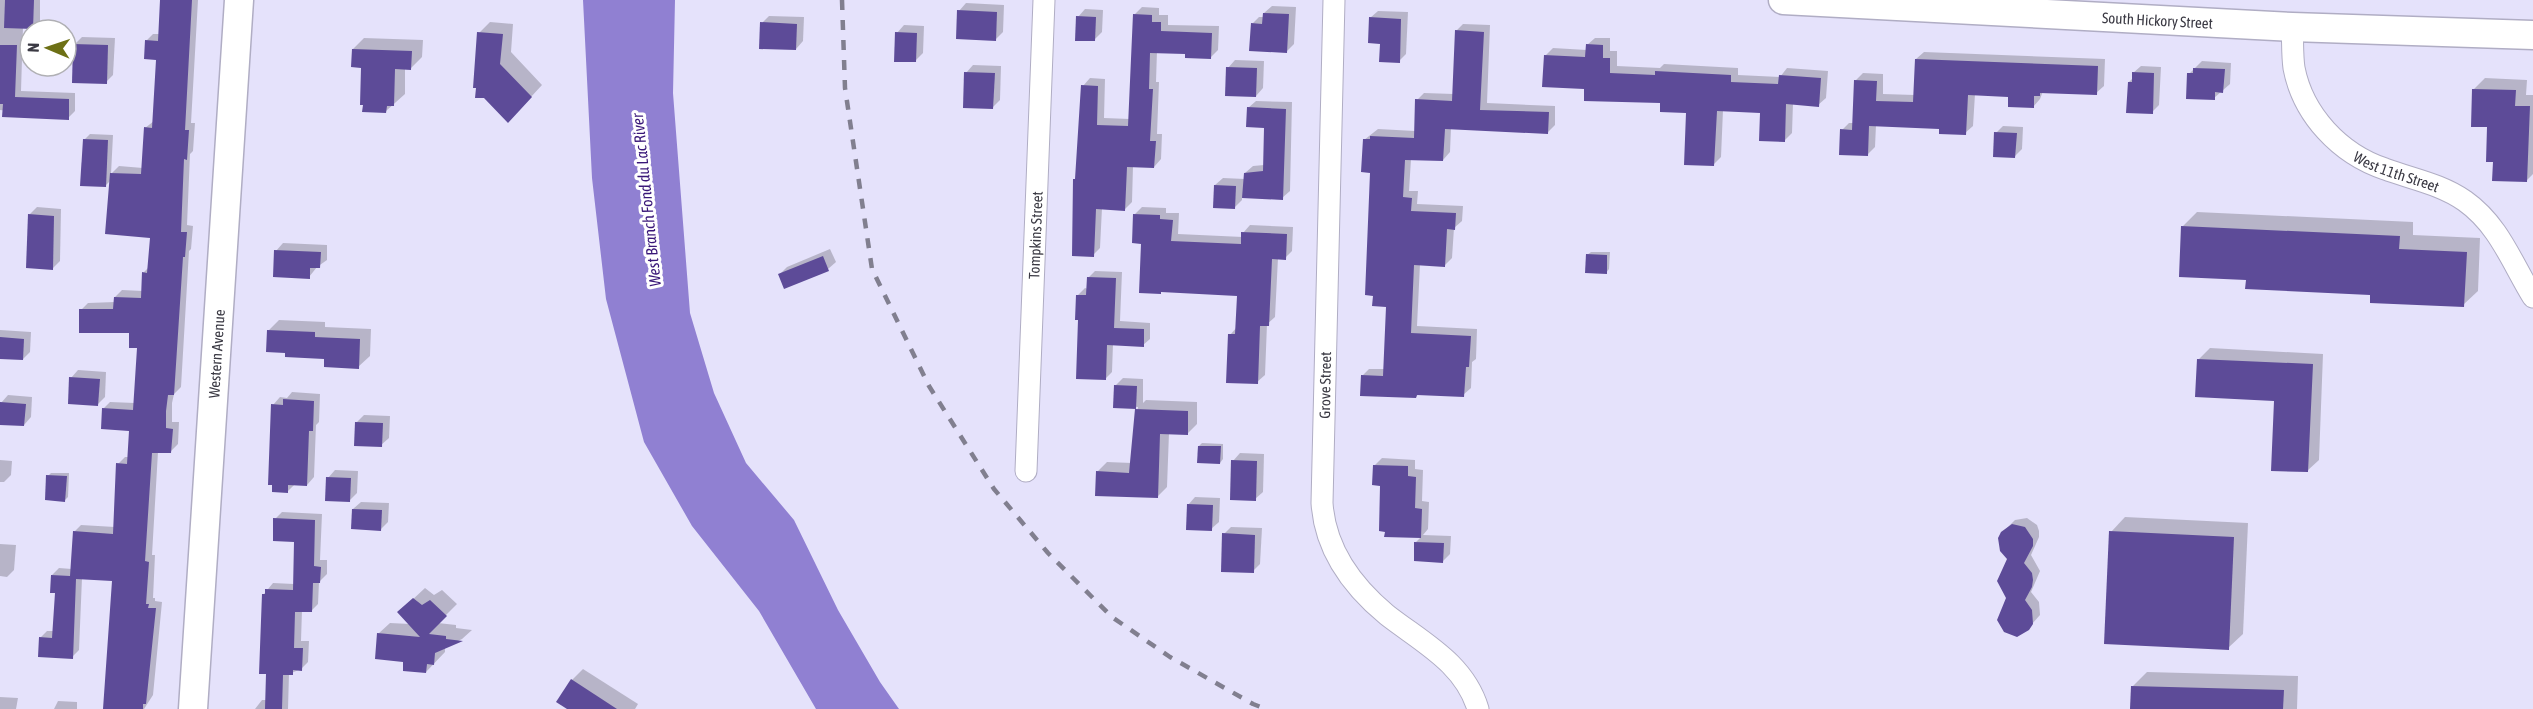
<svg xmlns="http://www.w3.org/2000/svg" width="2533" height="709" font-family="'Asap Condensed',sans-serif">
<rect width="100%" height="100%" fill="#e5e2fb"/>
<polygon fill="#9080d2" points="583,0 675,0 673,93 690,313 714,393 746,463 794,520 838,610 880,682 899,709 816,709 759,611 692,526 644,442 606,299 592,178"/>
<g fill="#0003">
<polygon points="0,0 40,0 40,21 33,27 23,27 21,91 75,93 75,111 68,118 0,110"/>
<polygon points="161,0 198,0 191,123 195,123 193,151 190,154 187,225 193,226 191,249 189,251 181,387 174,394 172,403 172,422 179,422 178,444 171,451 158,452 152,555 155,555 153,598 155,598 155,601 162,602 153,695 144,709 104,709 113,580 82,578 79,650 72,657 40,638 47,631 54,631 57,592 52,575 59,568 72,569 74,532 81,525 115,527 118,464 125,457 129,457 130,430 103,409 110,402 135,403 139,346 131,331 81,310 88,303 115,302 115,297 122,290 143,291 143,273 149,267 152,236 111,180 105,186 84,140 90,134 113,135 111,174 119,166 143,168 145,128 154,121 158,58 146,41 153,34 159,34"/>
<polygon points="966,3 1004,5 1003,32 996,39 959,11"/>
<polygon points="1272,6 1296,7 1294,44 1287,51 1252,24 1259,17 1264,17 1264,13"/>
<polygon points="1142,7 1159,8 1159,15 1168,15 1168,25 1219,26 1218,50 1210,58 1187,52 1157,51 1156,82 1159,82 1157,134 1162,134 1161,159 1154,167 1133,166 1132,202 1125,209 1102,208 1100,248 1093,255 1077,177 1083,86 1090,78 1105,79 1104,118 1130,119 1135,14"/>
<polygon points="1085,9 1103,10 1102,32 1094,40 1078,17"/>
<polygon points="1378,11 1408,12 1406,54 1399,61 1382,42 1370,18"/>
<polygon points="769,16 804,17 803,41 796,49 762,23"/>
<polygon points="490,22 513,24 511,52 542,85 519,110 485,97 479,33"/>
<polygon points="1463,24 1490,25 1487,103 1555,106 1555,125 1548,132 1451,128 1450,152 1443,160 1411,159 1409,191 1418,191 1417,204 1463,206 1462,221 1454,228 1452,258 1445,265 1420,264 1417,326 1477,329 1476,359 1472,362 1471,388 1463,395 1419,393 1416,397 1362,376 1369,369 1385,369 1388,305 1371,171 1364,140 1378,129 1415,131 1417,100 1424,93 1454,94 1456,31"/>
<polygon points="904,25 924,26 923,53 915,61 897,33"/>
<polygon points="82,37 115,38 113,75 106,82 74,45"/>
<polygon points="364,38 423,40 422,57 411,68 405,68 405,94 386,111 364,104 363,66 353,49"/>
<polygon points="1595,38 1610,38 1610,51 1617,51 1617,66 1660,68 1664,64 1738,68 1738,75 1780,77 1787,68 1828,71 1826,98 1818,105 1793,103 1792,133 1784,141 1762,112 1723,110 1721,157 1714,164 1688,112 1662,102 1586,88 1545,56 1553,48 1587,50 1587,45"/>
<polygon points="1924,52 2105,59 2104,86 2096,93 2043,91 2040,99 2033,107 2010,96 1975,94 1973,126 1965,133 1941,128 1876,125 1875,147 1867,155 1842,130 1849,123 1854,123 1856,80 1863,73 1883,74 1883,94 1915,95 1916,59"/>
<polygon points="1235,60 1264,61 1263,88 1256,96 1228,68"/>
<polygon points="2202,61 2231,63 2230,84 2214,98 2189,74"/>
<polygon points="973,65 1001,66 1000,100 992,108 966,73"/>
<polygon points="2141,66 2161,67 2159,105 2152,112 2129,82 2133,78 2133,73"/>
<polygon points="2485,78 2527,80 2526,95 2533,95 2533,174 2527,180 2495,161 2489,126 2474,89"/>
<polygon points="1256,101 1292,102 1290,191 1282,198 1242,197 1242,200 1234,208 1215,185 1223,178 1245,179 1245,173 1253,166 1264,165 1266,127 1248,108"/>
<polygon points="2003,126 2023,127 2022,149 2015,156 1996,133"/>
<polygon points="37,207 61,209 60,261 53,268 29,215"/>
<polygon points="1142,207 1166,208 1166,213 1179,213 1178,234 1243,237 1243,233 1250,225 1293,227 1292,251 1285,258 1278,258 1275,317 1267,324 1265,375 1257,382 1230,335 1237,327 1239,294 1142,242 1135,214"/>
<polygon points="2197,212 2413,222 2413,235 2480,238 2478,291 2463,305 2247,279 2182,227"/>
<polygon points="283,243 327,245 327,260 317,267 309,277 276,251"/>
<polygon points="830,249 836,262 828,269 785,287 779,275 787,267"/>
<polygon points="1591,252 1610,252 1609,269 1606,273 1587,255"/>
<polygon points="1095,271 1122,272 1120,321 1150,323 1150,339 1143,345 1113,344 1112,372 1105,379 1080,319 1078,295 1085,288 1088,289 1089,277"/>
<polygon points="279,320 325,322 325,327 371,329 370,356 358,367 326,358 287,352 268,331"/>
<polygon points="0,330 31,332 30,352 23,359 0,357"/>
<polygon points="2210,348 2323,354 2319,460 2307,471 2276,399 2198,360"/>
<polygon points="78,370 106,372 105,397 98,404 71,378"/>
<polygon points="1123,378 1143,379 1143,403 1146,400 1197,402 1197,424 1187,434 1169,433 1167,487 1157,497 1097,472 1107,462 1132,463 1138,407 1114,406 1115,386"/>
<polygon points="292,392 320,394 319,422 316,425 314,477 307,485 295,484 288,491 273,405 280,397 287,398"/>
<polygon points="8,395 32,397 31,417 24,425 0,423 1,403"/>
<polygon points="364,415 390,416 389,438 381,445 356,423"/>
<polygon points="1202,443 1223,444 1223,459 1220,463 1199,446"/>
<polygon points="1240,453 1264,454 1263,492 1255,499 1233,461"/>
<polygon points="1382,458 1415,460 1415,469 1423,470 1422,501 1429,502 1428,529 1423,535 1451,536 1450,554 1443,561 1416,542 1421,537 1386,535 1381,485 1374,466"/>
<polygon points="0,460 12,461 11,475 4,482 0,482"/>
<polygon points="335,470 358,471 357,493 350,500 328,478"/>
<polygon points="51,473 69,473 68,497 65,500 48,476"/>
<polygon points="1195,497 1220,498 1219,522 1211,529 1188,505"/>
<polygon points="361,502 389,503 388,522 381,529 353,509"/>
<polygon points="282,512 322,514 320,560 327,560 327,574 319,582 318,604 311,611 302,610 301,641 309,641 308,662 301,669 289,674 288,709 255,709 262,700 267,700 264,594 273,583 294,584 296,541 275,519"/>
<polygon points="2125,517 2248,523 2243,634 2228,648 2111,532"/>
<polygon points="2027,518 2037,525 2039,531 2039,537 2031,555 2040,571 2031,592 2039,602 2040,615 2031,625 2008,598 2009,559 2007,528 2015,520"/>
<polygon points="1231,527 1262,528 1260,564 1253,571 1224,534"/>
<polygon points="0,544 16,545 14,570 7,577 0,576"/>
<polygon points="425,588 434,595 442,590 457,604 438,623 456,625 456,628 472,630 462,639 445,647 445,652 426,672 405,661 378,634 390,623 410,624 410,602"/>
<polygon points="583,669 638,704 635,709 568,709 558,701 572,680"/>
<polygon points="2147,672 2298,676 2297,709 2132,709 2133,686"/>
<polygon points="0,697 18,698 16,709 0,709"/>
<polygon points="58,701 77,702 77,709 54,709"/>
</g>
<g fill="#5d4b98">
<polygon points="5,0 34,0 33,29 4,28"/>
<polygon points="160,0 192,0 185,130 189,130 187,160 184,159 181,232 187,232 185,257 183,257 174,395 168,395 166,411 166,428 173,429 171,453 152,453 145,561 149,562 146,604 149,604 148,608 156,608 146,704 143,704 143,709 103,709 112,581 76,579 73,659 38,657 39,637 52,638 55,593 50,593 51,575 70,576 73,531 113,534 116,463 127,464 129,431 101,429 102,408 133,410 137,348 129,348 129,333 79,333 79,309 113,309 114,297 141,298 142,272 147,273 150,238 105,234 110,173 141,174 144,127 152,128 156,60 144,59 145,40 158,41"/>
<polygon points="957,10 997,12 996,41 956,39"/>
<polygon points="1263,13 1289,14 1287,53 1249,51 1251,23 1262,24"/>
<polygon points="1133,14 1152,15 1152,22 1161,22 1161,31 1212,33 1211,59 1185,58 1185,54 1150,53 1149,89 1153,89 1150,141 1156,141 1154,168 1127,167 1125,211 1096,209 1094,257 1072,256 1073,179 1075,179 1081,85 1098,86 1097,125 1128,126"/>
<polygon points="1076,16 1096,17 1095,41 1075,41"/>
<polygon points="1369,17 1401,19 1400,63 1379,62 1380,44 1368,43"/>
<polygon points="760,22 797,24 796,50 759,49"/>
<polygon points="1455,30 1484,32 1480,110 1549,112 1548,134 1445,129 1443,161 1405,160 1403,197 1412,198 1411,211 1456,213 1455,230 1447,229 1445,267 1414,265 1411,333 1471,336 1469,367 1466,367 1464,397 1417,395 1416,398 1360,396 1361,375 1383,376 1386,307 1372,306 1373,296 1365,295 1370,173 1361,172 1363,139 1370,139 1370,136 1414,138 1415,99 1452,101"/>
<polygon points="477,32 503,34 500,64 532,97 508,123 484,98 475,98 476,88 473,88"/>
<polygon points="895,32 917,33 916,62 894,62"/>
<polygon points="73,44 108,45 107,84 72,83"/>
<polygon points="1586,44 1603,45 1603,58 1610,58 1610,73 1655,75 1655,71 1731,75 1731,82 1778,84 1779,75 1821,78 1819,107 1786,104 1785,142 1759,141 1760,113 1717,111 1714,166 1684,165 1686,113 1660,112 1660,103 1584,101 1584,89 1542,87 1544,55 1585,57"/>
<polygon points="0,45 17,45 15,97 69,99 69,120 2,117 3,104 0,104"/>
<polygon points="352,49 412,51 411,70 395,69 394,106 387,106 386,113 362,112 363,105 360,105 361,68 351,67"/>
<polygon points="1915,59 2098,66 2097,95 2040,93 2040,96 2034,96 2034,108 2008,107 2008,97 1968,95 1966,135 1939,134 1939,129 1869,126 1868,156 1839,155 1840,129 1852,130 1854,80 1877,81 1876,101 1913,102"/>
<polygon points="1226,67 1257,68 1256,97 1225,96"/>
<polygon points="2193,68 2225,69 2223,93 2215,92 2215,100 2186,99 2187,73 2193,73"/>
<polygon points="964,72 995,73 993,109 963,108"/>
<polygon points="2132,72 2154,73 2153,114 2126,113 2128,82 2132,82"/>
<polygon points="2472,89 2516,90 2515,106 2530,106 2527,182 2492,181 2493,162 2486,162 2487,127 2471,127"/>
<polygon points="1247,107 1286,109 1283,200 1242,198 1244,173 1263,171 1264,128 1246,127"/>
<polygon points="1994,132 2017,133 2015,158 1993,157"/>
<polygon points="83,139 108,140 106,187 80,186"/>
<polygon points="1214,185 1236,186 1235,209 1213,208"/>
<polygon points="28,214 54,216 53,270 26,268"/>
<polygon points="1133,214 1160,215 1160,219 1173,220 1171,241 1241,244 1241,232 1287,234 1286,260 1272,259 1269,326 1260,326 1258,384 1226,383 1228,334 1235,334 1237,296 1161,292 1161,294 1139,293 1141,244 1132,243"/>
<polygon points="2181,226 2400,236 2399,249 2467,252 2464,307 2370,303 2370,295 2245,289 2246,280 2179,277"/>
<polygon points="274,250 321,252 320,268 310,268 310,279 273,277"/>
<polygon points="1586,254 1607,255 1607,274 1585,273"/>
<polygon points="823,256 829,271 784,289 778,274"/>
<polygon points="1087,277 1116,278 1114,328 1144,329 1144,347 1107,345 1106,380 1076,379 1078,320 1075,320 1076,295 1086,295"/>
<polygon points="267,330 315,332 315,337 360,339 359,369 324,367 324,359 285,357 285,353 266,352"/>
<polygon points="0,337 24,339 23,360 0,359"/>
<polygon points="2197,359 2313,364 2308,472 2271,471 2274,401 2195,397"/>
<polygon points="69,377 100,379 98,406 68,404"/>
<polygon points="1114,385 1137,386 1136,409 1113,408"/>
<polygon points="283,399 314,401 313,431 309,431 307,486 288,485 288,493 272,492 272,485 268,485 271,404 283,405"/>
<polygon points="0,402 26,404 24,426 0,425"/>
<polygon points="1135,409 1188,411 1188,435 1160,434 1158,498 1095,496 1096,471 1129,473"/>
<polygon points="355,422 383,423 382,447 354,446"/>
<polygon points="1198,446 1221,446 1220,464 1197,463"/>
<polygon points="1231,460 1257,461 1256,501 1230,500"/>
<polygon points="1373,465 1408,466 1408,476 1416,477 1415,508 1422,509 1421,538 1384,537 1385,532 1379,531 1380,486 1372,485"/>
<polygon points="46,475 67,476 65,502 45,500"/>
<polygon points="326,477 351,478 350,502 325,501"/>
<polygon points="1187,504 1213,505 1212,531 1186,530"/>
<polygon points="352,509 382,510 381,531 351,529"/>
<polygon points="273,518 315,520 314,566 321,567 320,583 313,583 312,612 295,612 294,648 303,648 302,671 293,670 293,675 283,675 282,709 265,709 266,674 259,674 262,594 265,594 265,589 293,590 294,542 273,541"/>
<polygon points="2012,524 2025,527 2033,539 2033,546 2024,563 2032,573 2033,580 2032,587 2025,600 2032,610 2033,624 2029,630 2017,637 2004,632 1997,620 2006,598 1997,581 2007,559 2000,551 1998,538 2001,532"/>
<polygon points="2109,531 2234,537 2229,650 2104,644"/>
<polygon points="1222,533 1255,535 1254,573 1221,572"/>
<polygon points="1414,542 1444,543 1443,563 1414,561"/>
<polygon points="413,598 422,605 430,600 447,616 429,634 446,636 446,639 463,641 435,653 434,665 427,664 426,673 403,671 403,662 375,659 377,633 420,637 397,612"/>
<polygon points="571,679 617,709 567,709 556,702"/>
<polygon points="2131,686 2284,690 2283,709 2130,709"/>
</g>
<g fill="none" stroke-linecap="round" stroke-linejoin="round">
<defs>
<g id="street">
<path d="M1334,0L1322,503C1325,549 1352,586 1387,615C1423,643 1464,663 1478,709"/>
<path id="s1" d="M2292,27C2293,40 2292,54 2294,68C2303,115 2340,154 2385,169C2412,179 2441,184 2465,201C2499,225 2512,263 2533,297"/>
<path id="s2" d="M1026,471L1044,0"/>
</g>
<g id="secondary">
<path id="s3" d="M1783,0L2292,27L2533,35"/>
<path id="s4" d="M193,709L239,0"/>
</g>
</defs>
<use href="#street" stroke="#b0adc4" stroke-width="23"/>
<use href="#secondary" stroke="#b0adc4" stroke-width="31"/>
<use href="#street" stroke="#fff" stroke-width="21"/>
<use href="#secondary" stroke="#fff" stroke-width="28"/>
<polyline stroke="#817f8f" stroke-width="4.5" stroke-dasharray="10 10" stroke-linecap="butt" points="842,0 845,88 872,269 929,386 994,489 1048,553 1112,617 1170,657 1253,704 1266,709"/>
</g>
<g text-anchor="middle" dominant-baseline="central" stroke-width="6" stroke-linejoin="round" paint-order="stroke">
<g font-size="15" fill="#3a3943" stroke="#fff">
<text stroke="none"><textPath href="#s3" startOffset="375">South Hickory Street</textPath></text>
<text stroke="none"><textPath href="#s1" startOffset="195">West 11th Street</textPath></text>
<text stroke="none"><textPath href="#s2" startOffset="236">Tompkins Street</textPath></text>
<text stroke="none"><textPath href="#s4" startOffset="356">Western Avenue</textPath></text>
<text transform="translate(1325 385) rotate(-89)">Grove Street</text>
</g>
<g font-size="16" font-style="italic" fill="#391778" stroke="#fff">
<text transform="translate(646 200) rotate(-96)">West Branch Fond du Lac River</text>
</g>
</g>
<g transform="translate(48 48) rotate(272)"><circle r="28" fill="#ffffff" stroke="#b0b0b4" stroke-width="1.5"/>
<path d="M0-4.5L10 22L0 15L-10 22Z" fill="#6d7015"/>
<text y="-9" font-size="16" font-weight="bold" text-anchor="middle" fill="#3a3943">N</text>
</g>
</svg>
